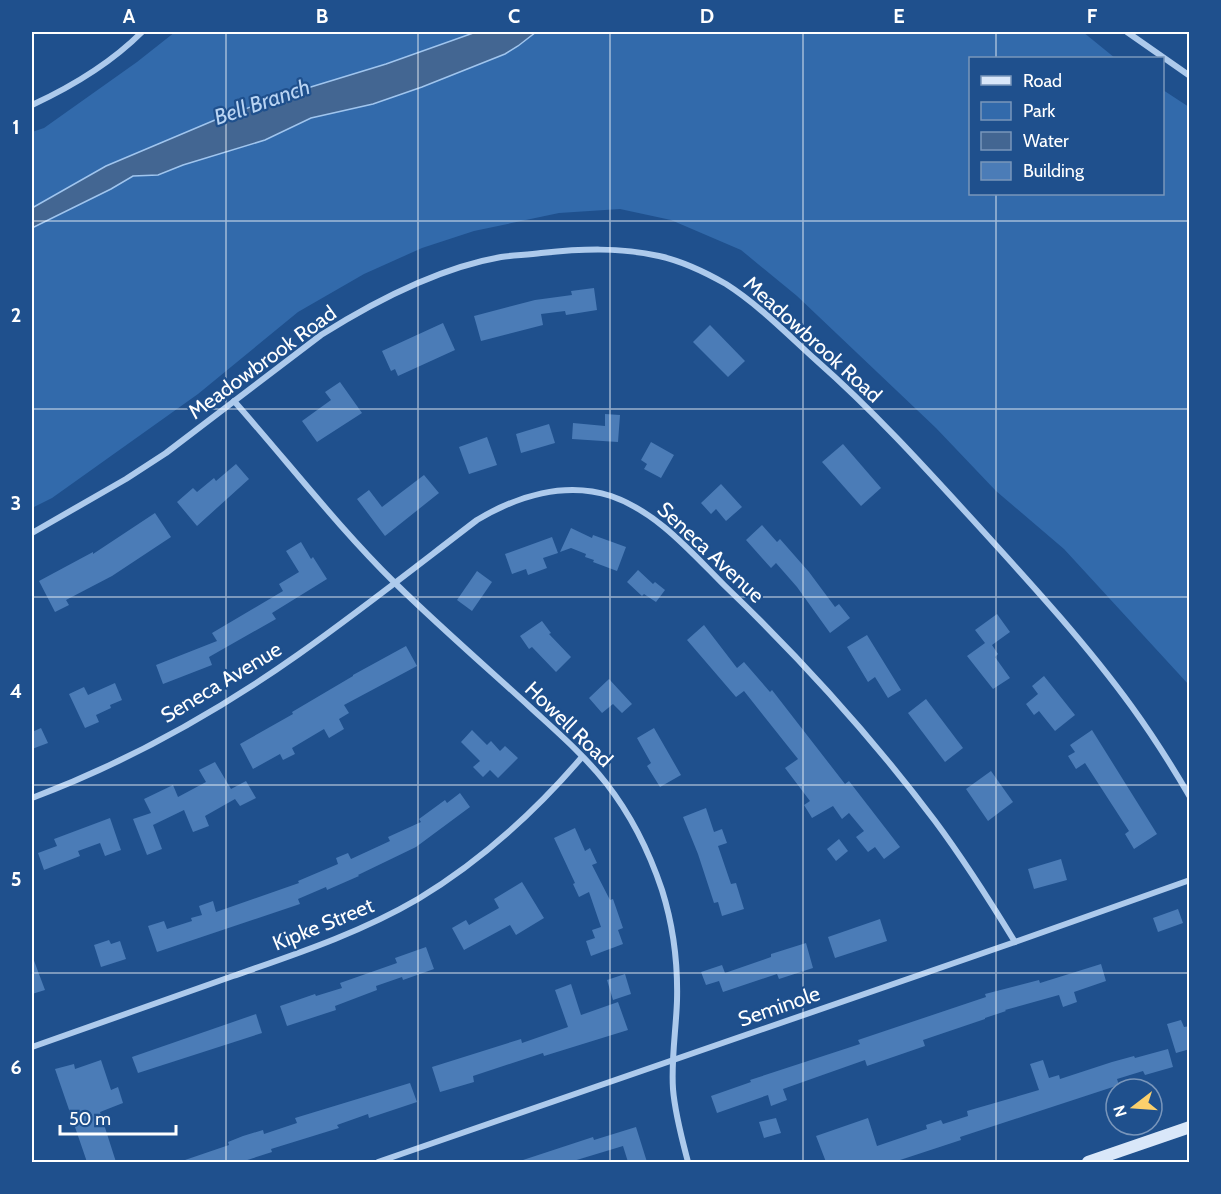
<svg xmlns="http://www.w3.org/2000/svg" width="1221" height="1194" font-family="Cabin,sans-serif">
<rect width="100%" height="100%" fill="#1f508d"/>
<polygon fill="#326aab" points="175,32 1083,32 1115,58 970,58 970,194 1162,194 1163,90 1189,107 1189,685 1064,549 996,491 936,428 797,296 741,250 671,220 620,209 559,213 474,231 422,248 364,274 298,312 198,394 52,498 32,508 32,132 44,128 137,62"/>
<polygon fill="#436692" stroke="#a0c5ee" stroke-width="1.5" points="476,32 536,32 518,46 505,54 422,87 373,104 311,118 265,140 183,165 158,175 133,176 111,189 32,228 32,208 106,166 215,120 278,97 386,64"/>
<g fill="#4b7cb7">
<polygon points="594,288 597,310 566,315 565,311 541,314 543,325 481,341 474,316 535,300 572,295 571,291"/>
<polygon points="443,323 455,350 398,376 395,369 391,371 382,351"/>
<polygon points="710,325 745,361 728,377 693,342"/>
<polygon points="340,382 362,413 317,442 302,421 331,400 325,392"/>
<polygon points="605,414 620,415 618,442 572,439 573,423 605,426"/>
<polygon points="549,424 555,443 521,453 516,434"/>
<polygon points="487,437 497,465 469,474 459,447"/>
<polygon points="651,442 674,455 661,478 644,469 647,464 641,460"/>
<polygon points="843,444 881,488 861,506 822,462"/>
<polygon points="236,464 249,479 197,526 177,502 193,488 197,492 214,478 216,481"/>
<polygon points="424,475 439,493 385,536 357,499 369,490 382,507"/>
<polygon points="721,484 742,507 726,521 716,509 711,514 701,503"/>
<polygon points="155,513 171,537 112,576 66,600 69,605 55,612 39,581 93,552 93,554"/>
<polygon points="762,525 777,542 780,539 809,572 835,607 839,604 850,618 830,633 797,587 776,563 771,568 746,540"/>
<polygon points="571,528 592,538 593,535 626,547 617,571 593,562 594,560 585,557 586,554 571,548 560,552"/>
<polygon points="552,537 558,553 543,558 547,568 528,575 526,569 512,574 505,554"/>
<polygon points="301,542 311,559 313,557 327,579 272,613 276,619 209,657 212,665 163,684 156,665 217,641 212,633 283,591 279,584 299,572 286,551"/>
<polygon points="638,570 653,584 655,582 665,590 656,602 644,594 642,596 627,582"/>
<polygon points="477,571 492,582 472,611 457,600"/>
<polygon points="997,614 1010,632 992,645 998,654 995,657 1010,678 993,689 967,656 985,643 975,630"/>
<polygon points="542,621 551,633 549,634 571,657 556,672 532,647 529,649 520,636"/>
<polygon points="704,625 737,668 744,662 770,692 772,690 845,784 849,781 900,847 884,859 875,847 868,852 856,837 864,831 849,813 842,819 833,806 812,818 804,805 810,801 785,768 798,759 744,691 736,697 687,640"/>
<polygon points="867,635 901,690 888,698 875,677 868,682 847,647"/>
<polygon points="406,646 417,666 344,705 349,713 339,719 344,729 329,738 324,729 292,748 295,754 283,760 280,754 253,769 240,744 293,714 292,712 353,676 353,675"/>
<polygon points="1044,676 1075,715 1055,731 1039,711 1034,715 1026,704 1038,694 1032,686"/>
<polygon points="609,679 632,704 622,713 613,704 602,713 589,698"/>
<polygon points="115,683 122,700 110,705 111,708 96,715 99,722 85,728 69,694 84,687 88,695"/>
<polygon points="926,699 963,748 945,762 908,713"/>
<polygon points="41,728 48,743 32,749 32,732"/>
<polygon points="654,728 681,775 660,787 647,766 651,763 637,738"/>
<polygon points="472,730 487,745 491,741 500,751 505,746 518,758 498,778 490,770 483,777 473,767 480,761 461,742"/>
<polygon points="1092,730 1157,834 1134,849 1125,834 1129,831 1085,763 1076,769 1068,756 1075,752 1070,745"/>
<polygon points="215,762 231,789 246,781 256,798 240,806 235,799 205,816 209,826 193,832 184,810 153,825 162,849 147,855 133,819 151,813 144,799 173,785 178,797 206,782 199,770"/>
<polygon points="991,771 1013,802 988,821 966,789"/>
<polygon points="460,793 470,807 416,847 358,875 359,876 327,890 326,887 298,899 300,904 157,952 148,926 164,921 167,929 192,921 191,918 202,915 199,906 213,901 216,912 299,883 298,881 338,864 336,858 348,853 351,859 390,841 388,837 421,822 419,819 445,800 447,803"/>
<polygon points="706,808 714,832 722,829 727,843 718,846 731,884 736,883 744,909 722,916 718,902 714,903 698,854 683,817"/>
<polygon points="110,818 121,850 105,856 100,843 78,851 80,856 44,870 38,853 57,846 54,839"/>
<polygon points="575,828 585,851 590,848 597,863 592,865 610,900 613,899 623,928 618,930 623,944 591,956 586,941 595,938 592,930 601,927 589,892 579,897 573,884 575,883 554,838"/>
<polygon points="839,839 848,851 836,861 827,849"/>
<polygon points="1061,859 1067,880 1034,889 1028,869"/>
<polygon points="522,882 544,918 516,935 510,925 464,950 452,928 466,920 469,925 499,908 494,899"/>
<polygon points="1178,909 1183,923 1158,932 1153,918"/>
<polygon points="880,919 887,941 835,958 828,937"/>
<polygon points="109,940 111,944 120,941 126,959 101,967 94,945"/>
<polygon points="806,943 813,968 779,979 777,974 723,992 719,981 706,985 701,972 722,965 725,973 771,957 771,954"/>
<polygon points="426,947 434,969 403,980 402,977 376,986 377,990 335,1006 336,1010 287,1026 280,1006 315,994 316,996 342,988 340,983 397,963 395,958"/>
<polygon points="32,958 33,958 45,990 32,994"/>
<polygon points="1101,964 1106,981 1074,992 1077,1002 1063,1007 1059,995 1005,1010 1006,1011 985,1018 985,1019 923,1040 925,1046 867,1066 865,1060 783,1089 787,1100 771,1106 768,1095 717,1113 711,1096 751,1082 750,1080 860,1044 858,1040 986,997 985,994 1039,980 1040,983"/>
<polygon points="625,974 631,994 613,1000 607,980"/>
<polygon points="571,984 581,1015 618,1002 628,1030 544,1056 543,1053 473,1076 474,1082 440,1092 432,1067 521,1039 522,1043 568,1027 555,990"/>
<polygon points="256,1014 262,1033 138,1073 132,1057"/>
<polygon points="1181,1020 1184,1027 1190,1026 1190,1049 1176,1053 1167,1024"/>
<polygon points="1168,1049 1173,1067 1145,1075 1143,1071 1117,1079 1119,1085 960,1137 961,1140 894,1162 826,1162 816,1136 868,1118 877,1146 927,1129 926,1125 941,1120 943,1124 968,1116 967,1111 1039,1090 1030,1064 1043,1060 1049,1078 1059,1075 1060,1079 1112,1062 1134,1056 1135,1058"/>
<polygon points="101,1060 111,1090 118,1087 123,1103 100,1112 116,1162 87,1162 55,1069 74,1064 75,1069"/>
<polygon points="410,1083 417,1102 369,1118 368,1114 337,1125 339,1128 271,1149 272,1152 241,1162 185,1162 185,1160 229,1145 228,1142 243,1136 263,1130 264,1134 297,1123 295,1118"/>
<polygon points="776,1118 781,1133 764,1138 759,1122"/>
<polygon points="636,1127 647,1162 628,1162 623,1146 570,1162 523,1162 523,1160 593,1137 594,1140"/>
</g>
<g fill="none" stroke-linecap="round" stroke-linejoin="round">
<g stroke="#adcaec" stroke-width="6">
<polyline points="1127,32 1190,76"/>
<path d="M32,105C73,86 110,64 142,32"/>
<path d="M234,401C288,462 338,527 395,583C439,626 485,666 530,707C556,731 584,755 606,783C631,815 649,851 662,890C673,925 678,964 677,1001C676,1030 671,1060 673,1089C675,1114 682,1139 688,1162"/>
<path d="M32,533L126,479L166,453L321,335C375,301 438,268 501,257C514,255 528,255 541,253C580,249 620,247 659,256C682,261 705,272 726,284C759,305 788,335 817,361C876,413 929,472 982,530C1034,587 1087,645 1132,707C1153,736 1172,766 1190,797"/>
<path d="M32,798C125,763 217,712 299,654C360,611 418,565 477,520C517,496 565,481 611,496C657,512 690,551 724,585C800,658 871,736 935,821C964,860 990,901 1015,942"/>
<path d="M32,1047C99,1023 166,1000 233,976C296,954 360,933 418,899C481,861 534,813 582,757"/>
<polyline points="378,1162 1015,942 1190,880"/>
</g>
<polyline stroke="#d9e7f9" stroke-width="12" points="1088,1162 1190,1127"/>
</g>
<path fill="none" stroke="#fff" stroke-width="1.5" stroke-opacity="0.55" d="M226,32V1162M418,32V1162M610,32V1162M803,32V1162M996,32V58M996,194V1162M32,221H1190M32,409H1190M32,597H1190M32,785H1190M32,973H1190"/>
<g text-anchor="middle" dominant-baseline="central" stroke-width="4.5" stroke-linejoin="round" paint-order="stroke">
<g font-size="21" fill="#fff" stroke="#1f508d">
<text transform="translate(813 339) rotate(42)">Meadowbrook Road</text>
<text transform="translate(262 362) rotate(-36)">Meadowbrook Road</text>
<text transform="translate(711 552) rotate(43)">Seneca Avenue</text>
<text transform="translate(221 682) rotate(-31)">Seneca Avenue</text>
<text transform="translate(569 724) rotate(44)">Howell Road</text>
<text transform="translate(323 924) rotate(-22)">Kipke Street</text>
<text transform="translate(779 1006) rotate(-19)">Seminole</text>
</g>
<g font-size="22" font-style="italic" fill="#b9d4f3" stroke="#1f508d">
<text transform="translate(262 102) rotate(-19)">Bell Branch</text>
</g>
</g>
<rect width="1221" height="1194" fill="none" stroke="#1f508d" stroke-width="66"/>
<rect x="969" y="57" width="195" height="138" fill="#1f508d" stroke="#7996bb" stroke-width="1.5"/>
<rect x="981" y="76" width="30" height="9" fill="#d9e7f9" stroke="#7996bb" stroke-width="1.5"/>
<text x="1023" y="87" font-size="18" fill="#ffffff">Road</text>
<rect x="981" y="102" width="30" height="18" fill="#326aab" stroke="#7996bb" stroke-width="1.5"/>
<text x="1023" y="117" font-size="18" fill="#ffffff">Park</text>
<rect x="981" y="132" width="30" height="18" fill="#436692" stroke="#7996bb" stroke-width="1.5"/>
<text x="1023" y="147" font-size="18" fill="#ffffff">Water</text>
<rect x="981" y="162" width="30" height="18" fill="#4b7cb7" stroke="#7996bb" stroke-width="1.5"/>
<text x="1023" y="177" font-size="18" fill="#ffffff">Building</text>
<g transform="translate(1134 1107) rotate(253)"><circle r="28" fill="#1f508d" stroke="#7996bb" stroke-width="1.5"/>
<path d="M0-4.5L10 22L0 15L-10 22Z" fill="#fbd06c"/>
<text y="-9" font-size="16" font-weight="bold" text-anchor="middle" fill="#ffffff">N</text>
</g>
<path d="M60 1125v9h116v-9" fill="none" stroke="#ffffff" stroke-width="3"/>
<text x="69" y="1125" font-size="18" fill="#ffffff" stroke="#1f508d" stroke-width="4.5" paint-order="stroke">50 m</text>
<rect x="33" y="33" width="1155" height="1128" fill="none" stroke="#fff" stroke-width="2"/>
<g font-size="20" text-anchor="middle" font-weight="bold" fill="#fff">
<text x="129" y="23">A</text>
<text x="322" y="23">B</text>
<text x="514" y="23">C</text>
<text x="707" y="23">D</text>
<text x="899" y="23">E</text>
<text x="1092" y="23">F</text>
<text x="16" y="134">1</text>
<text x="16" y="322">2</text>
<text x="16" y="510">3</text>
<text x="16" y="698">4</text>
<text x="16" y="886">5</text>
<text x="16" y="1074">6</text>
</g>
</svg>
